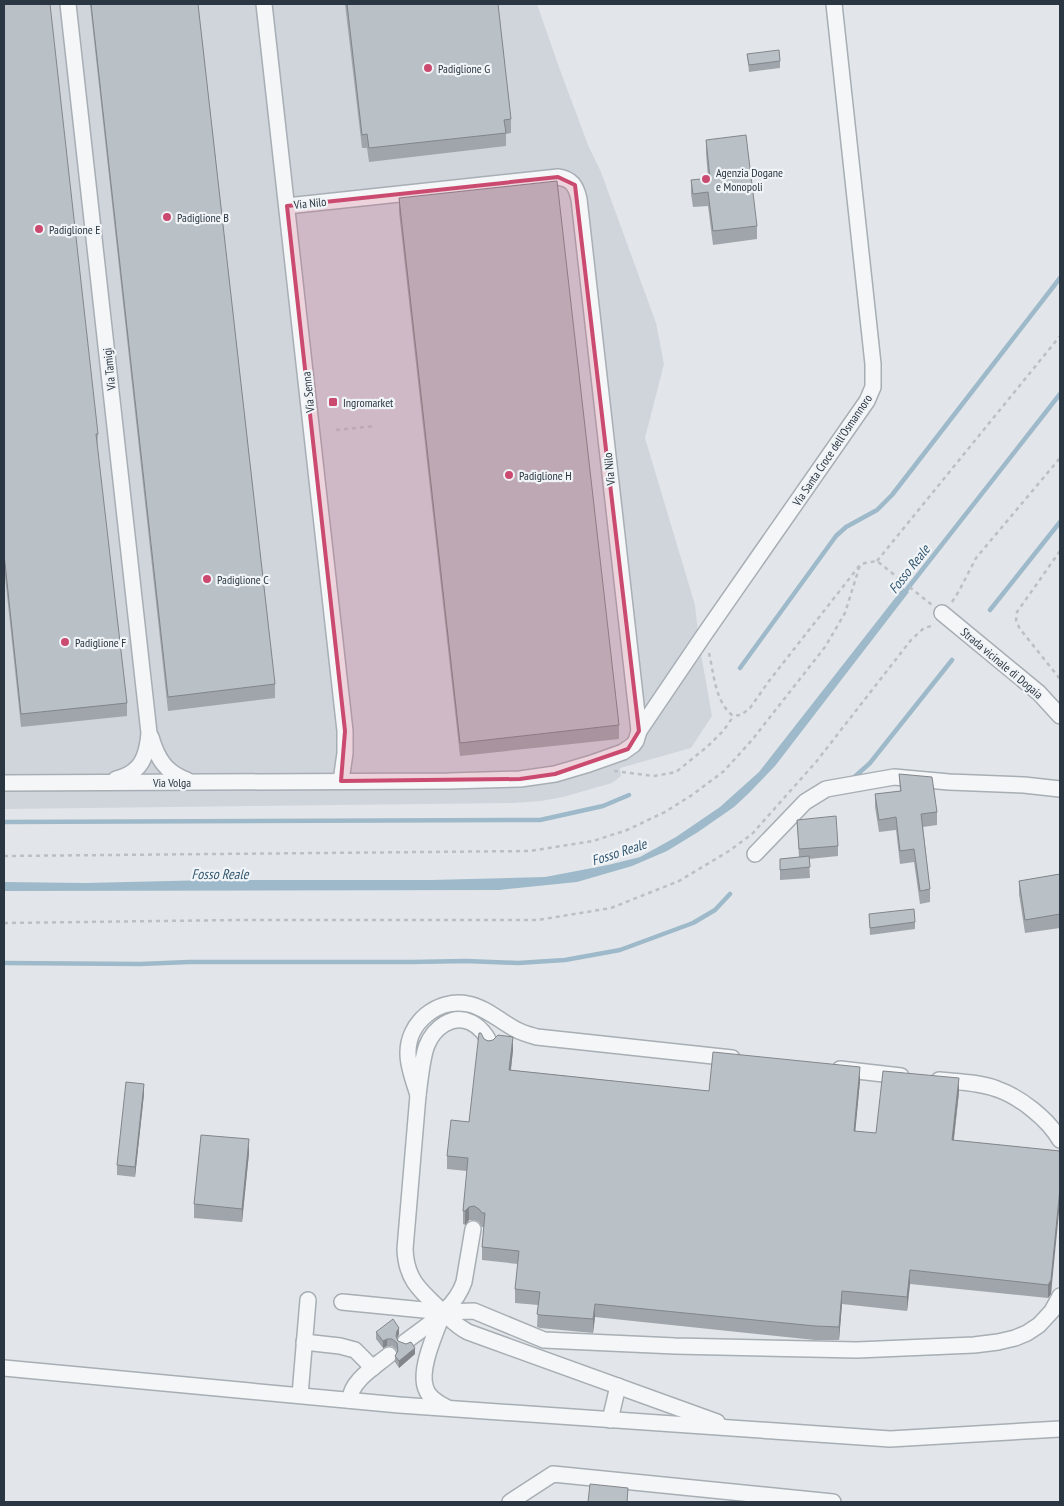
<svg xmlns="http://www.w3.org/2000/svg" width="1064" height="1506" font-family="'PT Sans Narrow',sans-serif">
<rect width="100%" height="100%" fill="#e2e6ea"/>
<polygon fill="#d0d5dc" points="4,4 537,4 560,70 588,145 601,172 656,323 664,364 645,438 695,605 699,642 712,716 691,748 620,768 621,776 612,783 563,797 541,801 513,803 4,809"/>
<polygon fill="#9eb9c9" points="903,588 909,592 775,766 749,793 734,807 698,832 667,851 632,866 577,882 499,890 4,891 4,882 85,883 212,880 431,880 545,877 608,865 640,857 676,837 720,807 759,772"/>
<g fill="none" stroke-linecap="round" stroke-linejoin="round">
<g stroke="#9eb9c9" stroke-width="4.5">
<polyline points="904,593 1060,394"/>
<polyline points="990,610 1060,522"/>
<polyline points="740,668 836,536 846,527 877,510 892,495 1060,278"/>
<polyline points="851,780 870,763 952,660"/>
<polyline points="4,822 540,820 603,806 629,795"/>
<polyline points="4,963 140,964 189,962 412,962 466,961 518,963 565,960 620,950 693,923 715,910 730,894"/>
</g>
<defs>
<g id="minor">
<path d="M68,4L149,733C147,757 141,773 116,779"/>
<polyline points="264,4 345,731 345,753 341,781"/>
<polyline points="942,613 1039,693 1060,716"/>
<polyline points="639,731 704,635 867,401 873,387 873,364 834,4"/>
<path d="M151,737C157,758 166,773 187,780"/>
<path d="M4,783L449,781L520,779L555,774L589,764L623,752L633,745L636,741L639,731L579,199C576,186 572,179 558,177L287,206"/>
<polyline points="755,854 805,802 826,789 894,777 949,782 1024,785 1060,789"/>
<path d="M490,1045C488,1036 479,1026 470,1022C452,1014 434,1028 427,1045C422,1057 420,1081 418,1095C414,1082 408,1067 408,1054C407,1023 437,998 468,1004C485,1007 500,1021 515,1029C522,1033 530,1035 537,1037L732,1058"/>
<polyline points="840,1069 901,1076"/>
<path d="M939,1080C958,1082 979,1082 997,1089C1020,1097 1048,1119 1060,1140"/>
<path d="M418,1095L405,1249C406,1281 422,1292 443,1312C453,1321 455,1325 468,1332L717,1422"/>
<polyline points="342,1302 444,1312 474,1311 544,1340 675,1346 857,1350 974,1345 998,1342 1015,1338 1027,1333 1039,1325 1052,1311 1060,1296"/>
<path d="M443,1313C436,1332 418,1370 426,1389C429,1398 438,1403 446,1407"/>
<polyline points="304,1342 340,1346 355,1350 373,1368"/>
<path d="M405,1342C427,1325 455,1309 464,1282L473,1229"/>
<polyline points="4,1368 399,1405 890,1439 1060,1429"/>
<polyline points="300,1395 308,1300"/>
<path d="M350,1400C350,1381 376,1366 389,1355"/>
<polyline points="610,1420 618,1386"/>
<polyline points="510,1502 553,1474 833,1502"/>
</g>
</defs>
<use href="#minor" stroke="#a7aeb4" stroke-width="18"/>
<g stroke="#bbc0c5" stroke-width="2.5" stroke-dasharray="4 4" stroke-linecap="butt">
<polyline points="336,430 374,426"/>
<polyline points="1060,551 1017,612 1016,621 1020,629 1060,679"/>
<polyline points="877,561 1060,336"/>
<polyline points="952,602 959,591 976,558 1060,458"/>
<path d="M709,653C714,674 715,702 733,716L741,715L750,708L769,681L860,565L865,563L877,561L932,605"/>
<polyline points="614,771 654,776 676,772 708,746 723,731 733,717"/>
<polyline points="4,856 530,851 593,841 627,830 665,812 692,795 724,771 752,740 825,647 845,613 860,565"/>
<polyline points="4,923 238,920 538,920 611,908 679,881 729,851 752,834 816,762 911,640 924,628 935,625"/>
</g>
<use href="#minor" stroke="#f4f6f8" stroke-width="15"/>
</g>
<g fill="#9fa5aa">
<polygon points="4,4 98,434 97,447 127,703 127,716 21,727 4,567"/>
<polygon points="90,4 198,4 275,684 275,698 168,711"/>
<polygon points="345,4 498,4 511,119 511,133 506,134 506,146 369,162 367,148 362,148"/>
<polygon points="747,54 780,61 780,68 749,72"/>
<polygon points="706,140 757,226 757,239 713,245 708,206 693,207 691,194 691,180 708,178 706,153"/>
<polygon points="399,198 619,725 619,739 460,756 399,212"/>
<polygon points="899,774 937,812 937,825 923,827 930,889 930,902 920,904 914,862 900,864 896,830 879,832 875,807 875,794 900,791"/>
<polygon points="797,820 838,846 838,856 809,859 810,878 780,880 780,859 799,857"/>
<polygon points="1060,874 1060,928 1025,933 1019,894 1019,881"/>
<polygon points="869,914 915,922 915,929 870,935"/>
<polygon points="484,1039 513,1050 511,1070 709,1091 860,1081 855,1131 876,1133 959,1092 954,1140 1060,1151 1051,1294 1048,1298 910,1284 907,1311 842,1304 839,1340 815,1340 595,1317 593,1333 540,1328 537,1327 538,1305 515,1303 515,1289 518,1264 482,1260 482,1247 484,1227 482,1227 479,1222 474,1220 469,1220 465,1225 463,1224 463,1211 467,1171 447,1169 447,1156 469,1122"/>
<polygon points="144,1094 135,1177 117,1175 117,1165"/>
<polygon points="249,1153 242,1222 194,1218 194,1204"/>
<polygon points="376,1332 399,1334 397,1338 398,1341 415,1354 399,1368 395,1362 395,1356 397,1352 397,1350 392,1346 387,1346 383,1348 376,1339"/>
</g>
<g fill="#82868b">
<polygon points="513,1037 513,1050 509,1084 509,1070"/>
<polygon points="860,1067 860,1081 854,1145 854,1131"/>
<polygon points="959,1078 959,1092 952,1153 952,1140"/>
<polygon points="144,1084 144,1094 135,1177 135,1167"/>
<polygon points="249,1139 249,1153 242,1222 242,1209"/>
<polygon points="1060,1188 1060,1202 1051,1294 1048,1298 1048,1285"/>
<polygon points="469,1207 469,1220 465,1225 465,1211"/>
<polygon points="910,1270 910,1284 907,1311 907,1297"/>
<polygon points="842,1291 842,1304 839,1340 839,1327"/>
<polygon points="595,1304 595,1317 593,1333 593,1319"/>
<polygon points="399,1328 399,1334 397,1338 396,1343 397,1331"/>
<polygon points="387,1339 387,1346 383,1348 383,1341"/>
<polygon points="415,1348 415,1354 399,1368 399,1361"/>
</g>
<g fill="#b9c0c6" stroke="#82868b">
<polygon points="4,4 50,4 98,434 96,434 127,703 21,714 4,554"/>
<polygon points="91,4 198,4 275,684 168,697"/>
<polygon points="347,4 498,4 511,119 504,120 506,133 369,148 367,134 362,135"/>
<polygon points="779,50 780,61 749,65 747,54"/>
<polygon points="746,135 757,226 713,231 708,192 693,194 691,180 710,178 706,140"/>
<polygon points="557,181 619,725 460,743 399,198"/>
<polygon points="899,774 932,777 937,812 921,814 930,889 920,891 914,849 900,851 896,817 879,820 875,794 901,791"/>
<polygon points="836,816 838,846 799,849 797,820"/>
<polygon points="809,856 810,867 780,870 780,859"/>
<polygon points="1060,874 1060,914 1025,920 1019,881"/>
<polygon points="914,909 915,922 870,928 869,914"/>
<polygon points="479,1033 481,1033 484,1039 488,1041 493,1040 498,1035 513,1037 509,1070 709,1091 713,1052 860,1067 854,1131 876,1133 883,1071 959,1078 952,1140 1060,1151 1060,1188 1051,1280 1048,1285 910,1270 907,1297 842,1291 839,1327 815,1326 595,1304 593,1319 540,1315 537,1314 540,1292 515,1289 519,1251 482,1247 485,1213 482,1213 479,1209 474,1206 469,1207 465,1211 463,1211 468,1158 447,1156 451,1120 469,1122"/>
<polygon points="126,1082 144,1084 135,1167 117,1165"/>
<polygon points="201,1135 249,1139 242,1209 194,1204"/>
<polygon points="393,1319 399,1328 397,1331 396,1336 398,1341 406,1344 411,1342 415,1348 399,1361 395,1356 398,1351 397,1343 392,1339 387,1339 383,1341 376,1332"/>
<polygon points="590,1484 628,1488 627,1502 588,1502"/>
</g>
<path fill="#cb4a70" fill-opacity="0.2" stroke="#cb4a70" stroke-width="4" stroke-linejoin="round" d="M558,177L575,185L639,731L628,749L555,774L520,779L341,781L345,731L287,206Z"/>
<g fill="#cb4a70" stroke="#f1f4f7" stroke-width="2">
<circle cx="428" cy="68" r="5"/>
<circle cx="706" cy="179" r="5"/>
<circle cx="167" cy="217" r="5"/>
<circle cx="39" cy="229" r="5"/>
<rect x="328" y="397" width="10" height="10" rx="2.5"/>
<circle cx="509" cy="475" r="5"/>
<circle cx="207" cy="579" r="5"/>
<circle cx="65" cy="642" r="5"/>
</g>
<g text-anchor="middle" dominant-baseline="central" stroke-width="4.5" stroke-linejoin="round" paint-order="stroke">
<g font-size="12" fill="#2a3641" stroke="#f1f4f7" text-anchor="start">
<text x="438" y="68">Padiglione G</text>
<text x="716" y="172">Agenzia Dogane<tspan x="716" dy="14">e Monopoli</tspan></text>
<text x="177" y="217">Padiglione B</text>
<text x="49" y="229">Padiglione E</text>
<text x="343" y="402">Ingromarket</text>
<text x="519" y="475">Padiglione H</text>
<text x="217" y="579">Padiglione C</text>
<text x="75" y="642">Padiglione F</text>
</g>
<g font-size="12" fill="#2a3641" stroke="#f1f4f7">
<text transform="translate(310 203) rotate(-6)">Via Nilo</text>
<text transform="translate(109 369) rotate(-96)">Via Tamigi</text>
<text transform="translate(308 392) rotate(-96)">Via Senna</text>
<text transform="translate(832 450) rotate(-56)">Via Santa Croce dell'Osmannoro</text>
<text transform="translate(609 469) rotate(-96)">Via Nilo</text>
<text transform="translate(1002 663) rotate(40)">Strada vicinale di Dogaia</text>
<text x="172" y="782">Via Volga</text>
</g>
<g font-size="14" font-style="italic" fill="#355a74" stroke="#f1f4f7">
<text transform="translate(909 569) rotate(-52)">Fosso Reale</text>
<text transform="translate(619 852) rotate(-18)">Fosso Reale</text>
<text x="220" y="874">Fosso Reale</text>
</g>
</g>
<rect width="1064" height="1506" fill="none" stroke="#2a3641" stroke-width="10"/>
</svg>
